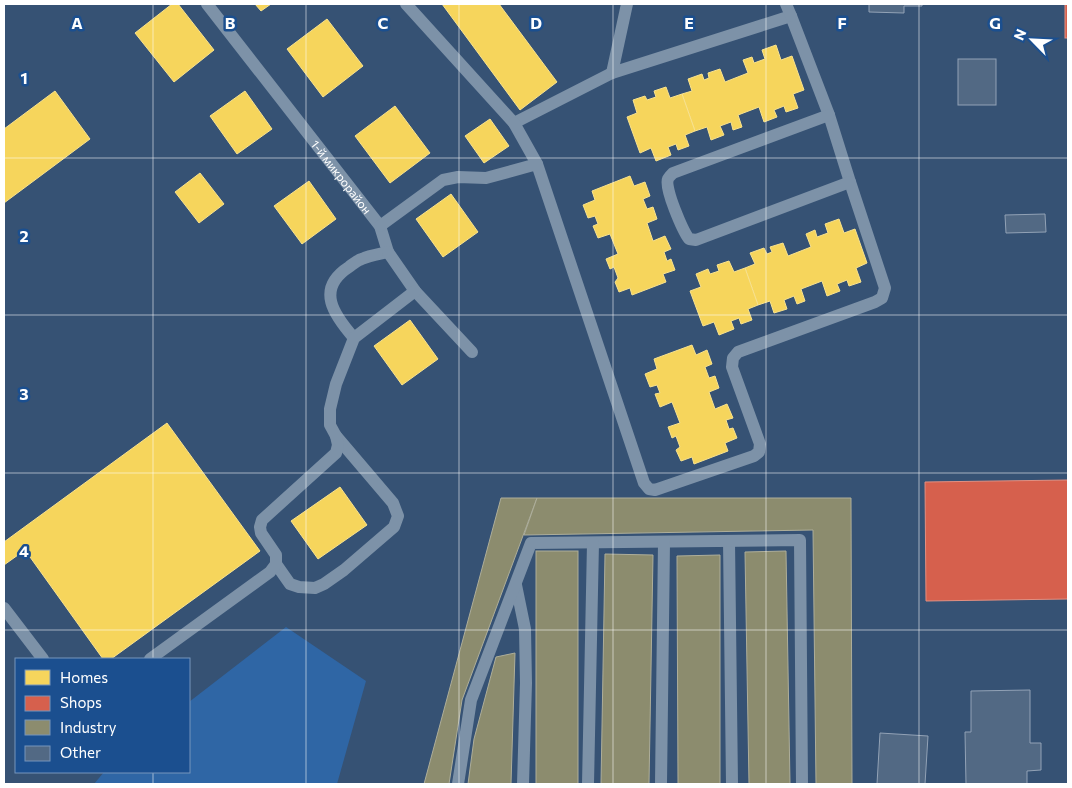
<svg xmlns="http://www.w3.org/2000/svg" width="1072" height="788" font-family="Commissioner,sans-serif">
<rect width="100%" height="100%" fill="#365274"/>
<polygon fill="#2f66a5" points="286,627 366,681 337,784 94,784 104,772 189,772 189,702"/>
<g fill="#f6d55c" stroke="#f9e28d">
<polygon points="172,4 178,4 214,50 174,82 135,33"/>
<polygon points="255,4 271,4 261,11"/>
<polygon points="442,4 499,4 557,82 520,110"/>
<polygon points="327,19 363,66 323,97 287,49"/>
<polygon points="776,45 781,60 792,56 804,90 793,94 798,108 786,112 784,106 774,110 777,117 764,122 759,107 738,115 742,127 733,130 731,122 720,126 724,135 711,140 707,127 695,131 682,94 692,91 688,79 702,74 704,80 709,78 708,73 720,69 725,82 748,73 743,60 752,57 754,63 765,59 762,50"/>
<polygon points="666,87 670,98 682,94 695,131 685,135 689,146 678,150 676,144 668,147 671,155 656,161 651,148 640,153 627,117 637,113 633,100 645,96 647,100 656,97 654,91"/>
<polygon points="55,91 90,139 4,203 4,129"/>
<polygon points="245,91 272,129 237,154 210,116"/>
<polygon points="395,106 430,153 390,183 355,136"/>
<polygon points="490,119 509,146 484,163 465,136"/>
<polygon points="200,173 224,204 199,223 175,192"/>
<polygon points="630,176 634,186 645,182 650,196 643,199 647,209 653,207 657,219 647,223 653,241 665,236 671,249 664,252 667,261 671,259 675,270 663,274 666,282 632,295 630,288 619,292 615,282 618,278 614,267 610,269 606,259 618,254 610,234 598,238 593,226 598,224 595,216 588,218 583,205 595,200 592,191"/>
<polygon points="309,181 336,219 302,244 274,206"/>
<polygon points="451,194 478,232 443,257 416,219"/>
<polygon points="839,219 844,233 855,229 867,263 856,268 861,282 849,286 847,280 837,284 840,291 827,296 822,281 801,289 805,301 797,304 794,296 784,300 787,309 774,313 770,301 758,305 745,268 755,264 750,253 764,248 767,254 772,252 770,247 783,243 788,256 811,247 806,234 815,230 817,237 828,233 825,224"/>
<polygon points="729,261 734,272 745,268 758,305 748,309 752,320 741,324 739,318 731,321 734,329 719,335 714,322 703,326 690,291 701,287 696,274 708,269 710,274 719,271 717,265"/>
<polygon points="410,320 438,359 402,385 374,346"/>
<polygon points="692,345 696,355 707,350 712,364 705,367 709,378 715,376 719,388 709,392 715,409 727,404 733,418 726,420 729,429 733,428 737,438 725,443 728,451 694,464 692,457 681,461 676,450 680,447 676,436 672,438 668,427 680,423 672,402 660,407 655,394 660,393 657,385 650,387 645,374 657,369 654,359"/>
<polygon points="167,423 260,551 111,659 103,659 25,550 4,565 4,542"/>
<polygon points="340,487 367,525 318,559 291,521"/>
</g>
<g fill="#d6604d" stroke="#e29082">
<rect x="1065" y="4" width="3" height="34"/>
<polygon points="1068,480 1068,599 926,601 925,482"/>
</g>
<g fill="#8c8c6e" stroke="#aeae9a">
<polygon points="501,498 537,498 462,700 449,784 424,784"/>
<polygon points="537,498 851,498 852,784 816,784 813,530 524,535"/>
<rect x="536" y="551" width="42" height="233"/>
<polygon points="786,551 790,784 749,784 745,552"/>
<polygon points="605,554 653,555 649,784 601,784"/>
<polygon points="720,555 720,784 678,784 677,556"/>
<polygon points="515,653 511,784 468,784 474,739 496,657"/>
</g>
<g fill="#526984" stroke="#92a2b6">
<polygon points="869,4 922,4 922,6 904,6 904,13 869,12"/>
<rect x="958" y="59" width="38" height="46"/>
<polygon points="1045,214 1046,232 1006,233 1005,215"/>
<polygon points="1030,690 1030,743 1041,743 1041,770 1027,771 1027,784 966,784 965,732 971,732 971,691"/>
<polygon points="880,733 928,736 925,784 877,784"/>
</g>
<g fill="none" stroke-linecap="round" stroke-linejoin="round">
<g stroke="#7d92a8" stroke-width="12">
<path id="s1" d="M207,4L380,226L388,252C380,254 370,255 362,259C357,260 353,264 349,267C315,289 334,315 354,338"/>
<polyline points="406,4 514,123 612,73 791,16 829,115 850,182"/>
<polyline points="786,4 791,16"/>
<polyline points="612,73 627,4"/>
<polyline points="514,123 537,164"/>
<path d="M380,226L443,180L458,177L486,178L537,164L644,483L649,489L655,490L754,456L759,452L760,444L732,367L733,358L738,352L875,302L882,298L885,288L850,182L696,240L689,239C683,231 664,188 668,179C668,178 671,175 673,173L829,115"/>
<polyline points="388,252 415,291 472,352"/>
<polyline points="729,541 732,784"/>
<polyline points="276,564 290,584 299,587 315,588 324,584 344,570 394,527 398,516 393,503 336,436"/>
<polyline points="516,585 525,629 526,683 523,784"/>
<polyline points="4,608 43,659"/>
<polyline points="150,659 270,572 276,564 276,555 261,533 260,527 262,520 336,453 338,445 336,436 330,425 330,409 336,384 354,338 415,291"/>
<polyline points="458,784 471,700 531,543 800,540 802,784"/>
<polyline points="588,784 593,543"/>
<polyline points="661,784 664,542"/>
</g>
</g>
<path fill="none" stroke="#fff" stroke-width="1" stroke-opacity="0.55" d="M153,4V659M306,4V784M459,4V784M613,4V784M766,4V784M919,4V784M4,158H1068M4,315H1068M4,473H1068M4,630H1068M153,772V784"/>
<g text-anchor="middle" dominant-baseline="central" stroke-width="5" stroke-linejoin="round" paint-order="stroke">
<g font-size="12" fill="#fff" stroke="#1b4f8f">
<text stroke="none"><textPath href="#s1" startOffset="219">1-й микрорайон</textPath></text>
</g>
</g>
<g font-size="16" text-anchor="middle" font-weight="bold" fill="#fff" stroke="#1b4f8f" stroke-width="5" stroke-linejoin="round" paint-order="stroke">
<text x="77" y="29">A</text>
<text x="230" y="29">B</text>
<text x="383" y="29">C</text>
<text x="536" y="29">D</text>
<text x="689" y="29">E</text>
<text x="842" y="29">F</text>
<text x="995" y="29">G</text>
<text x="24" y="84">1</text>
<text x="24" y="242">2</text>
<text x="24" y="400">3</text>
<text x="24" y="557">4</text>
</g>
<rect width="1072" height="788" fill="none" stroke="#ffffff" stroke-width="10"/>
<rect x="15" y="658" width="175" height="115" fill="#1b4f8f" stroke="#7695bc"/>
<rect x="25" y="670" width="25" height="15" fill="#f6d55c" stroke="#7695bc"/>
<text x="60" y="683" font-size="15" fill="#ffffff">Homes</text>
<rect x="25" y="696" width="25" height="15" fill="#d6604d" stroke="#7695bc"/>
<text x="60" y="708" font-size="15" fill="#ffffff">Shops</text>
<rect x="25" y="720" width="25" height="15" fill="#8c8c6e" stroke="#7695bc"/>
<text x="60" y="733" font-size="15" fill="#ffffff">Industry</text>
<rect x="25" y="746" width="25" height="15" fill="#526984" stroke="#7695bc"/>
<text x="60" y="758" font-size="15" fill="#ffffff">Other</text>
<g transform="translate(1032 40) rotate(294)" stroke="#1b4f8f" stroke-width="4" paint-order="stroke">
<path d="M0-4L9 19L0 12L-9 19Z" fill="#ffffff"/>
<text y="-8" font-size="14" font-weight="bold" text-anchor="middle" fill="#ffffff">N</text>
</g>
</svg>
